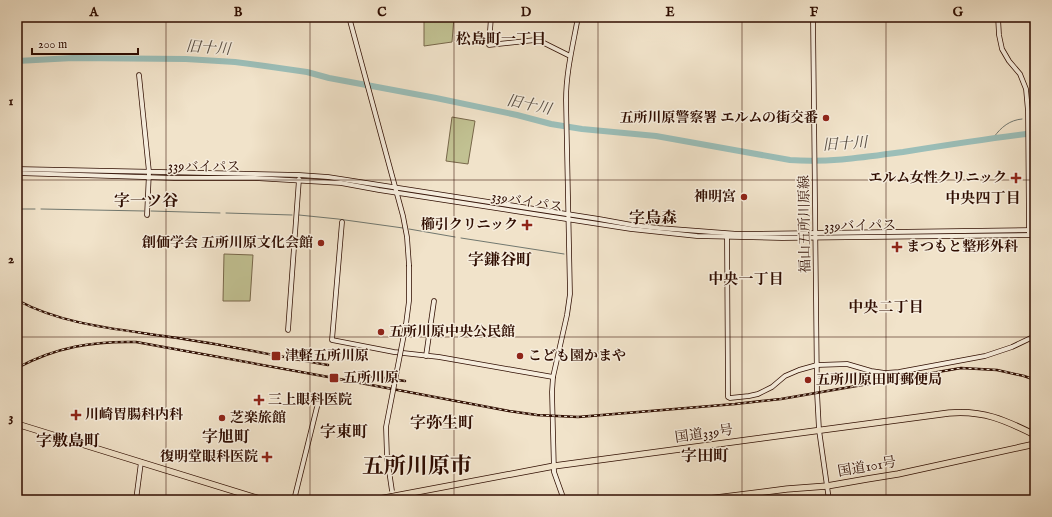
<svg xmlns="http://www.w3.org/2000/svg" width="1052" height="517" font-family="'IM FELL English','Noto Serif JP',serif">
<rect width="100%" height="100%" fill="#f1e3ca"/>
<filter id="stains"><feTurbulence type="fractalNoise" baseFrequency=".005" numOctaves="4"/><feColorMatrix values="0 0 0 0 .2 0 0 0 0 .09 0 0 0 0 .02 0 0 0 .5 -.17"/></filter>
<radialGradient id="worn" r=".72"><stop offset=".6" stop-color="#630" stop-opacity="0"/><stop offset="1" stop-color="#630" stop-opacity=".3"/></radialGradient>
<g fill="#c1c192" stroke="#78674a">
<polygon points="424,17 454,17 452,42 424,46"/>
<polygon points="452,117 475,121 468,164 446,161"/>
<polygon points="224,254 253,255 250,301 223,301"/>
</g>
<g fill="none" stroke-linecap="round" stroke-linejoin="round">
<g stroke="#70776f" stroke-width="1">
<polyline points="1033,117 1035,117"/>
<path d="M994,137C1001,127 1010,120 1022,119"/>
<polyline points="17,209 35,209"/>
<polyline points="41,209 144,211"/>
<polyline points="151,211 220,213"/>
<polyline points="226,213 292,215"/>
<polyline points="299,215 338,219 403,228"/>
<polyline points="409,229 455,237"/>
<polyline points="461,238 564,254"/>
<path d="M488,500C499,493 524,494 536,500"/>
</g>
<path stroke="#9bbeb8" stroke-width="6" d="M17,61L73,58L186,59L235,62L265,66L307,72L329,78L436,98L517,115L551,124L582,129L656,136L790,160C828,163 866,157 903,152C947,145 991,138 1035,133"/>
<defs>
<g id="secondary">
<polyline points="349,17 403,216 407,237 409,265"/>
<polyline points="491,17 489,45 535,40 540,41 570,56"/>
<polyline points="813,17 817,392 819,430 829,500"/>
<polyline points="998,17 999,35 1002,49 1009,61 1020,74 1026,89 1028,111 1029,233"/>
<polyline points="139,75 149,172 147,215"/>
<polyline points="17,169 299,175 328,177 599,219 632,225 659,228 738,234 1035,230"/>
<polyline points="17,173 174,178 255,178 341,183 379,190 631,229 697,236 782,238 1035,235"/>
<polyline points="342,222 332,340 394,352 439,357 553,377"/>
<polyline points="727,236 728,397 730,398 749,396 758,394 772,387 785,376 799,370 817,365 847,364 871,371 885,373 899,372 985,356 1012,347 1035,336"/>
<polyline points="288,330 299,179"/>
<polyline points="426,356 434,301"/>
<polyline points="136,500 141,462"/>
<polyline points="294,500 318,403"/>
<path d="M564,500L554,472L552,392L553,377L567,315L570,294L566,100C566,72 573,45 578,17"/>
</g>
<g id="highway">
<polyline points="17,424 263,500"/>
<path d="M374,500L554,466L949,413C983,410 1005,420 1035,435"/>
<polyline points="700,500 787,489 827,486 867,479 898,474 1035,444"/>
</g>
</defs>
<use href="#secondary" stroke="#2f0d01" stroke-width="5.5"/>
<use href="#highway" stroke="#2f0d01" stroke-width="7"/>
<use href="#secondary" stroke="#f6eddd" stroke-width="4"/>
<use href="#highway" stroke="#f1e3ca" stroke-width="5.5"/>
<defs>
<g id="rail">
<path d="M17,300C63,325 118,329 170,337C223,344 275,356 328,365"/>
<path d="M17,368C56,347 93,341 136,342L334,378L509,411L537,415L578,417L735,404L781,399L961,368L997,370L1024,376L1035,380"/>
<polyline points="362,375 405,381"/>
</g>
</defs>
<use href="#rail" stroke="#2f0d01" stroke-width="2.5"/>
<use href="#rail" stroke="#f6eddd" stroke-width="1" stroke-dasharray="3" stroke-linecap="butt"/>
<defs>
<polyline id="secondary-bridge" points="392,491 387,457 386,427 406,324 409,301 409,265"/>
</defs>
<use href="#secondary-bridge" stroke="#2f0d01" stroke-width="5.5" stroke-linecap="butt"/>
<use href="#secondary-bridge" stroke="#f6eddd" stroke-width="4"/>
</g>
<path fill="none" stroke="#2f0d01" stroke-width="1" stroke-opacity="0.55" d="M166,17V500M310,17V500M454,17V500M598,17V500M742,17V500M886,17V500M17,180H1035M17,337H1035"/>
<g fill="#8f2418" stroke="#f6eddd" stroke-width="1.5">
<circle cx="826" cy="118" r="4"/>
<path d="M1014 172h4v4h4v4h-4v4h-4v-4h-4v-4h4z"/>
<circle cx="744" cy="197" r="4"/>
<path d="M525 219h4v4h4v4h-4v4h-4v-4h-4v-4h4z"/>
<circle cx="321" cy="243" r="4"/>
<path d="M895 241h4v4h4v4h-4v4h-4v-4h-4v-4h4z"/>
<circle cx="381" cy="332" r="4"/>
<rect x="271" y="351" width="10" height="10" rx="2"/>
<circle cx="520" cy="356" r="4"/>
<rect x="329" y="373" width="10" height="10" rx="2"/>
<circle cx="808" cy="380" r="4"/>
<path d="M257 394h4v4h4v4h-4v4h-4v-4h-4v-4h4z"/>
<path d="M74 409h4v4h4v4h-4v4h-4v-4h-4v-4h4z"/>
<circle cx="222" cy="418" r="4"/>
<path d="M265 451h4v4h4v4h-4v4h-4v-4h-4v-4h4z"/>
</g>
<g text-anchor="middle" dominant-baseline="central" stroke-width="3" stroke-linejoin="round" paint-order="stroke">
<g font-size="14" font-weight="bold" fill="#2f0d01" stroke="#f6eddd" text-anchor="start">
<text x="818" y="118" text-anchor="end">五所川原警察署 エルムの街交番</text>
<text x="1007" y="178" text-anchor="end">エルム女性クリニック</text>
<text x="736" y="197" text-anchor="end">神明宮</text>
<text x="518" y="225" text-anchor="end">櫛引クリニック</text>
<text x="313" y="243" text-anchor="end">創価学会 五所川原文化会館</text>
<text x="906" y="247">まつもと整形外科</text>
<text x="389" y="332">五所川原中央公民館</text>
<text x="285" y="356">津軽五所川原</text>
<text x="528" y="356">こども園かまや</text>
<text x="343" y="378">五所川原</text>
<text x="816" y="380">五所川原田町郵便局</text>
<text x="268" y="400">三上眼科医院</text>
<text x="85" y="415">川崎胃腸科内科</text>
<text x="230" y="418">芝楽旅館</text>
<text x="258" y="457" text-anchor="end">復明堂眼科医院</text>
</g>
<g font-size="14" fill="#2f0d01" stroke="#f6eddd">
<text x="204" y="167">339バイパス</text>
<text transform="translate(527 202) rotate(9)">339バイパス</text>
<text transform="translate(805 224) rotate(-91)">福山五所川原線</text>
<text transform="translate(860 226) rotate(-1)">339バイパス</text>
<text transform="translate(704 434) rotate(-8)">国道339号</text>
<text transform="translate(867 467) rotate(-10)">国道101号</text>
</g>
<g font-size="15" font-weight="bold" fill="#2f0d01" stroke="#f6eddd">
<text x="501" y="39">松島町一丁目</text>
<text x="983" y="198">中央四丁目</text>
<text x="746" y="279">中央一丁目</text>
<text x="886" y="307">中央二丁目</text>
</g>
<g font-size="15" font-style="italic" fill="#554b41" stroke="#f6eddd">
<text transform="translate(208 48) rotate(4)">旧十川</text>
<text transform="translate(529 105) rotate(12)">旧十川</text>
<text transform="translate(845 144) rotate(-4)">旧十川</text>
</g>
<g font-size="16" font-weight="bold" fill="#2f0d01" stroke="#f6eddd">
<text x="146" y="202">字一ツ谷</text>
<text x="653" y="219">字烏森</text>
<text x="500" y="261">字鎌谷町</text>
<text x="442" y="424">字弥生町</text>
<text x="344" y="433">字東町</text>
<text x="226" y="438">字旭町</text>
<text x="68" y="442">字敷島町</text>
<text x="705" y="457">字田町</text>
</g>
<g font-size="22" font-weight="bold" fill="#2f0d01" stroke="#f6eddd">
<text x="417" y="467">五所川原市</text>
</g>
</g>
<rect width="1052" height="517" fill="none" stroke="#f1e3ca" stroke-width="44"/>
<path d="M32 48v6h106v-6" fill="none" stroke="#2f0d01" stroke-width="2"/>
<text x="38" y="48" font-size="12" fill="#2f0d01" stroke="#f6eddd" stroke-width="3" paint-order="stroke">200 m</text>
<rect x="22" y="22" width="1008" height="473" fill="none" stroke="#2f0d01" stroke-width="1.5"/>
<g font-size="13" text-anchor="middle" font-weight="bold" fill="#2f0d01">
<text x="94" y="16">A</text>
<text x="238" y="16">B</text>
<text x="382" y="16">C</text>
<text x="526" y="16">D</text>
<text x="670" y="16">E</text>
<text x="814" y="16">F</text>
<text x="958" y="16">G</text>
<text x="11" y="105">1</text>
<text x="11" y="263">2</text>
<text x="11" y="421">3</text>
</g>
<rect width="100%" height="100%" filter="url(#stains)"/>
<rect width="100%" height="100%" fill="url(#worn)"/>
</svg>
